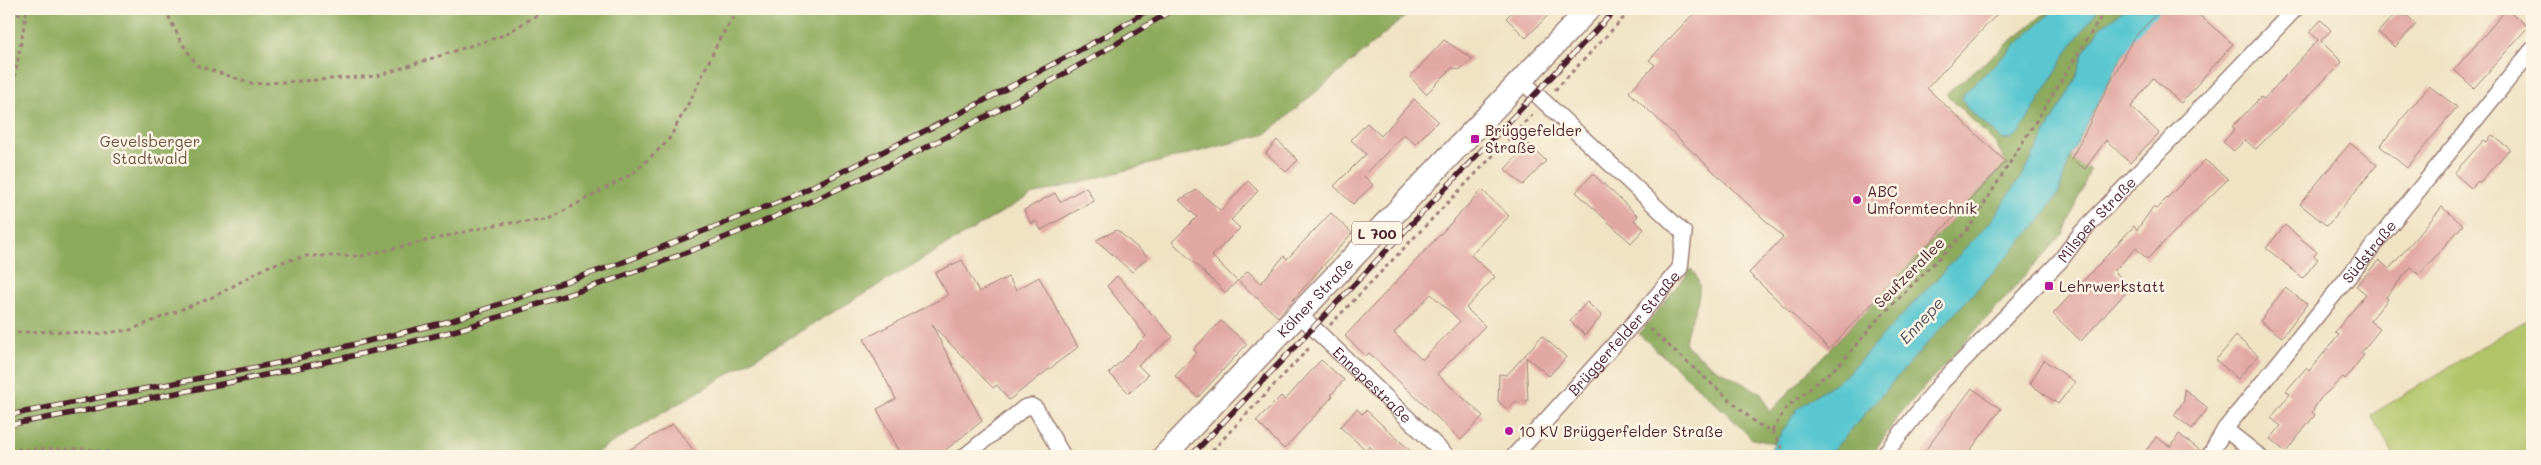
<svg xmlns="http://www.w3.org/2000/svg" width="2541" height="465" font-family="Mali,sans-serif">
<rect width="100%" height="100%" fill="#fcf5e5"/>
<filter id="ink" filterUnits="userSpaceOnUse"><feTurbulence type="fractalNoise" baseFrequency=".02" numOctaves="2"/><feDisplacementMap in="SourceGraphic" scale="10" xChannelSelector="R" yChannelSelector="G"/><feConvolveMatrix kernelMatrix="1 2 1 2 8 2 1 2 1" color-interpolation-filters="sRGB"/></filter>
<filter id="wash" filterUnits="userSpaceOnUse"><feTurbulence type="fractalNoise" baseFrequency=".0096" numOctaves="4" result="noise"/><feDisplacementMap in="SourceGraphic" scale="20" xChannelSelector="R" yChannelSelector="G"/><feGaussianBlur stdDeviation="1.12" result="paint"/><feColorMatrix in="noise" values="0 0 0 0 0 0 0 0 0 0 0 0 0 0 0 0 0 1.4 0 .05"/><feComposite in="paint" operator="in"/></filter>
<g filter="url(#wash)">
<rect width="100%" height="100%" fill="#f0e3c4"/>
<polygon fill="#b1c467" stroke="#7e7249" points="2532,316 2532,456 2394,456 2371,415"/>
<g fill="#8caa5c" stroke="#6b6444">
<polygon points="9,9 1414,9 1266,134 1031,195 590,456 9,456"/>
<path d="M2050,9H2164L2122,56L2070,156L2090,170L2064,233L1899,415L1871,456H1771L1775,451L1774,443L1752,439L1724,411L1639,334L1691,269C1712,291 1687,317 1685,344L1713,367L1761,393L1770,412L2006,163L1996,144L1946,94Z"/>
</g>
<g fill="#5ac7d0" stroke="#52737e">
<polygon points="2055,9 2098,9 2069,49 2019,134 2010,139 2003,140 1967,108 1962,99 1964,93"/>
<polygon points="2125,9 2164,9 2122,56 2070,157 2059,192 2040,221 1919,352 1828,456 1766,456 1798,408 1846,375 1992,220 2025,171 2075,80 2083,53 2101,27"/>
</g>
<g id="blocks">
<g fill="#e1a7a1" fill-rule="evenodd">
<polygon points="1515,9 1554,9 1526,38 1506,18"/>
<polygon points="1698,9 2002,9 1927,88 2006,162 1829,349 1749,273 1783,237 1629,92 1655,65 1649,60"/>
<polygon points="2161,9 2192,9 2233,44 2181,103 2153,78 2131,107 2159,133 2130,163 2106,140 2085,169 2071,159 2132,40"/>
<polygon points="2400,9 2416,24 2395,47 2378,32"/>
<polygon points="2507,9 2528,27 2474,88 2454,70"/>
<polygon points="2321,20 2331,30 2321,41 2342,62 2256,149 2245,140 2234,151 2223,142 2235,129 2232,127 2261,97 2264,99 2318,40 2310,32"/>
<polygon points="1444,40 1473,59 1459,70 1452,68 1426,94 1410,77"/>
<polygon points="2429,86 2457,107 2407,168 2380,146"/>
<polygon points="1414,99 1438,121 1415,144 1404,134 1364,176 1373,185 1353,204 1334,186 1366,154 1351,140 1367,123 1381,136"/>
<polygon points="2492,135 2510,149 2480,182 2478,181 2471,188 2454,173 2484,140 2487,142"/>
<polygon points="1277,140 1298,160 1286,172 1266,153"/>
<polygon points="2350,143 2377,165 2327,226 2300,204"/>
<polygon points="1529,144 1546,161 1523,185 1505,169"/>
<polygon points="2205,160 2228,179 2147,259 2136,248 2114,271 2131,287 2081,341 2053,314 2134,226 2137,230 2153,207 2156,209"/>
<polygon points="1593,174 1638,216 1634,220 1644,229 1631,243 1576,192"/>
<polygon points="1248,181 1258,191 1231,220 1240,228 1212,256 1237,281 1226,293 1172,242 1197,217 1179,200 1197,190 1221,211"/>
<polygon points="1086,187 1094,201 1041,230 1036,221 1031,224 1024,210 1055,193 1060,202"/>
<path d="M1482,190L1509,216L1471,255L1495,277L1466,308L1485,326L1437,374L1483,416L1461,440L1369,353L1366,356L1345,336ZM1431,294L1460,321L1422,360L1394,333Z"/>
<polygon points="2442,207 2463,225 2419,275 2411,267 2386,297 2388,299 2370,321 2380,329 2361,353 2364,355 2345,379 2343,377 2320,399 2312,412 2315,415 2286,452 2270,439 2281,426 2271,418 2290,394 2286,391 2306,368 2309,371 2339,335 2335,332 2366,294 2356,286 2379,260 2389,269"/>
<polygon points="1331,213 1352,233 1278,317 1238,281 1248,271 1261,283 1284,256 1287,259"/>
<polygon points="2285,225 2317,252 2314,256 2318,259 2303,278 2266,248"/>
<polygon points="1117,230 1148,257 1132,272 1096,240"/>
<polygon points="962,260 979,292 1008,277 1016,290 1039,277 1078,347 1009,400 997,385 993,388 932,325 982,421 938,456 902,456 877,409 896,399 864,339 948,295 935,273"/>
<polygon points="1117,276 1173,337 1138,365 1148,375 1129,393 1109,373 1146,336 1107,286"/>
<polygon points="2285,288 2307,304 2282,337 2260,321"/>
<polygon points="1587,302 1602,316 1585,335 1570,321"/>
<polygon points="1221,321 1247,344 1198,397 1175,376 1197,353 1194,349"/>
<polygon points="1542,336 1566,357 1549,376 1526,357 1528,401 1515,402 1508,410 1498,401 1499,374 1507,375"/>
<polygon points="2236,336 2258,355 2238,379 2216,360"/>
<polygon points="1321,360 1344,380 1331,395 1333,396 1284,449 1256,421 1281,396 1285,400"/>
<polygon points="2044,360 2075,382 2058,404 2030,384"/>
<polygon points="1972,388 2001,409 1966,456 1921,456"/>
<polygon points="2184,389 2208,408 2192,429 2174,415 2184,401"/>
<polygon points="1357,409 1362,414 1366,410 1416,456 1381,456 1369,446 1366,450 1340,427"/>
<polygon points="673,424 698,456 619,456"/>
<polygon points="2179,434 2201,451 2200,456 2142,456 2156,437 2171,447"/>
</g>
</g>
</g>
<g filter="url(#ink)">
<use href="#blocks" fill-opacity="0" stroke="#9d8178" stroke-width="1"/>
<g fill="none" stroke-linecap="round" stroke-linejoin="round">
<defs>
<g id="street">
<path id="s1" d="M1299,314L1447,456"/>
<polyline points="2225,429 2259,456"/>
<polyline points="965,456 1024,408 1031,406 1036,409 1063,456"/>
<path id="s2" d="M1514,456L1638,318L1680,268L1684,233L1521,80"/>
<path id="s3" d="M1883,456L1942,382L2060,261L2081,233L2295,9"/>
<path id="s4" d="M2209,456L2225,429L2532,50"/>
</g>
<g id="primary">
<path id="s5" d="M1164,456L1589,9"/>
</g>
</defs>
<use href="#street" stroke="#9d8178" stroke-width="18"/>
<use href="#primary" stroke="#9d8178" stroke-width="25"/>
<g stroke="#9d8178" stroke-width="3" stroke-dasharray="4 4" stroke-linecap="butt">
<polyline points="165,9 181,42 198,66 254,84 377,76 504,35 547,9"/>
<polyline points="9,14 26,14"/>
<polyline points="1555,90 1632,9"/>
<polyline points="9,109 27,9"/>
<polyline points="1330,325 1534,113"/>
<polyline points="1650,329 1757,424 1772,431 1787,456"/>
<polyline points="9,333 54,331 97,334 130,330 215,296 271,265 306,256 361,256 499,224 547,220 632,174 668,141 692,97 720,38 739,9"/>
<polyline points="1772,431 1786,408 1842,362 1875,322 1969,228 2106,9"/>
<polyline points="9,449 87,449 137,456"/>
<polyline points="1207,456 1311,346"/>
</g>
<use href="#street" stroke="#fff" stroke-width="15"/>
<use href="#primary" stroke="#fff" stroke-width="22"/>
<defs>
<g id="rail">
<polyline points="9,415 278,363 450,321 621,263 789,198 951,118 1106,36 1150,9"/>
<path d="M9,425C157,397 304,370 450,332C480,324 510,313 539,304C762,234 976,131 1174,9"/>
<polyline points="1191,456 1616,9"/>
</g>
</defs>
<use href="#rail" stroke="#4a1f2b" stroke-width="5.5"/>
<use href="#rail" stroke="#fcf5e5" stroke-width="4" stroke-dasharray="11" stroke-linecap="butt"/>
</g>
</g>
<g fill="#b5179e" stroke="#fcf5e5" stroke-width="2">
<rect x="1470" y="134" width="10" height="10" rx="2.5"/>
<circle cx="1857" cy="200" r="5"/>
<rect x="2044" y="281" width="10" height="10" rx="2.5"/>
<circle cx="1509" cy="431" r="5"/>
</g>
<g text-anchor="middle" dominant-baseline="central" stroke-width="5" stroke-linejoin="round" paint-order="stroke">
<rect fill="#fcf5e5" stroke="#7f5f63" stroke-width="1" x="1352" y="221.5" width="50" height="23" rx="4"/>
<g font-size="14" font-weight="bold" fill="#4a1f2b">
<text x="1377" y="233">L 700</text>
</g>
<g font-size="15" fill="#4a1f2b" stroke="#fcf5e5" text-anchor="start">
<text x="1485" y="130">Brüggefelder<tspan x="1485" dy="17">Straße</tspan></text>
<text x="1867" y="191">ABC<tspan x="1867" dy="17">Umformtechnik</tspan></text>
<text x="2059" y="286">Lehrwerkstatt</text>
<text x="1519" y="431">10 KV Brüggerfelder Straße</text>
</g>
<g font-size="15" fill="#69513d" stroke="#fcf5e5">
<text x="150" y="141">Gevelsberger<tspan x="150" dy="17">Stadtwald</tspan></text>
</g>
<g font-size="15" fill="#4a1f2b" stroke="#fcf5e5">
<text stroke="none"><textPath href="#s3" startOffset="319">Milsper Straße</textPath></text>
<text stroke="none"><textPath href="#s4" startOffset="260">Südstraße</textPath></text>
<text transform="translate(1909 272) rotate(-45)">Seufzerallee</text>
<text stroke="none"><textPath href="#s5" startOffset="219">Kölner Straße</textPath></text>
<text stroke="none"><textPath href="#s2" startOffset="165">Brüggerfelder Straße</textPath></text>
<text stroke="none"><textPath href="#s1" startOffset="102">Ennepestraße</textPath></text>
</g>
<g font-size="16" font-style="italic" fill="#4f515d" stroke="#fcf5e5">
<text transform="translate(1921 320) rotate(-47)">Ennepe</text>
</g>
</g>
<rect width="2541" height="465" fill="none" stroke="#fcf5e5" stroke-width="30"/>
</svg>
